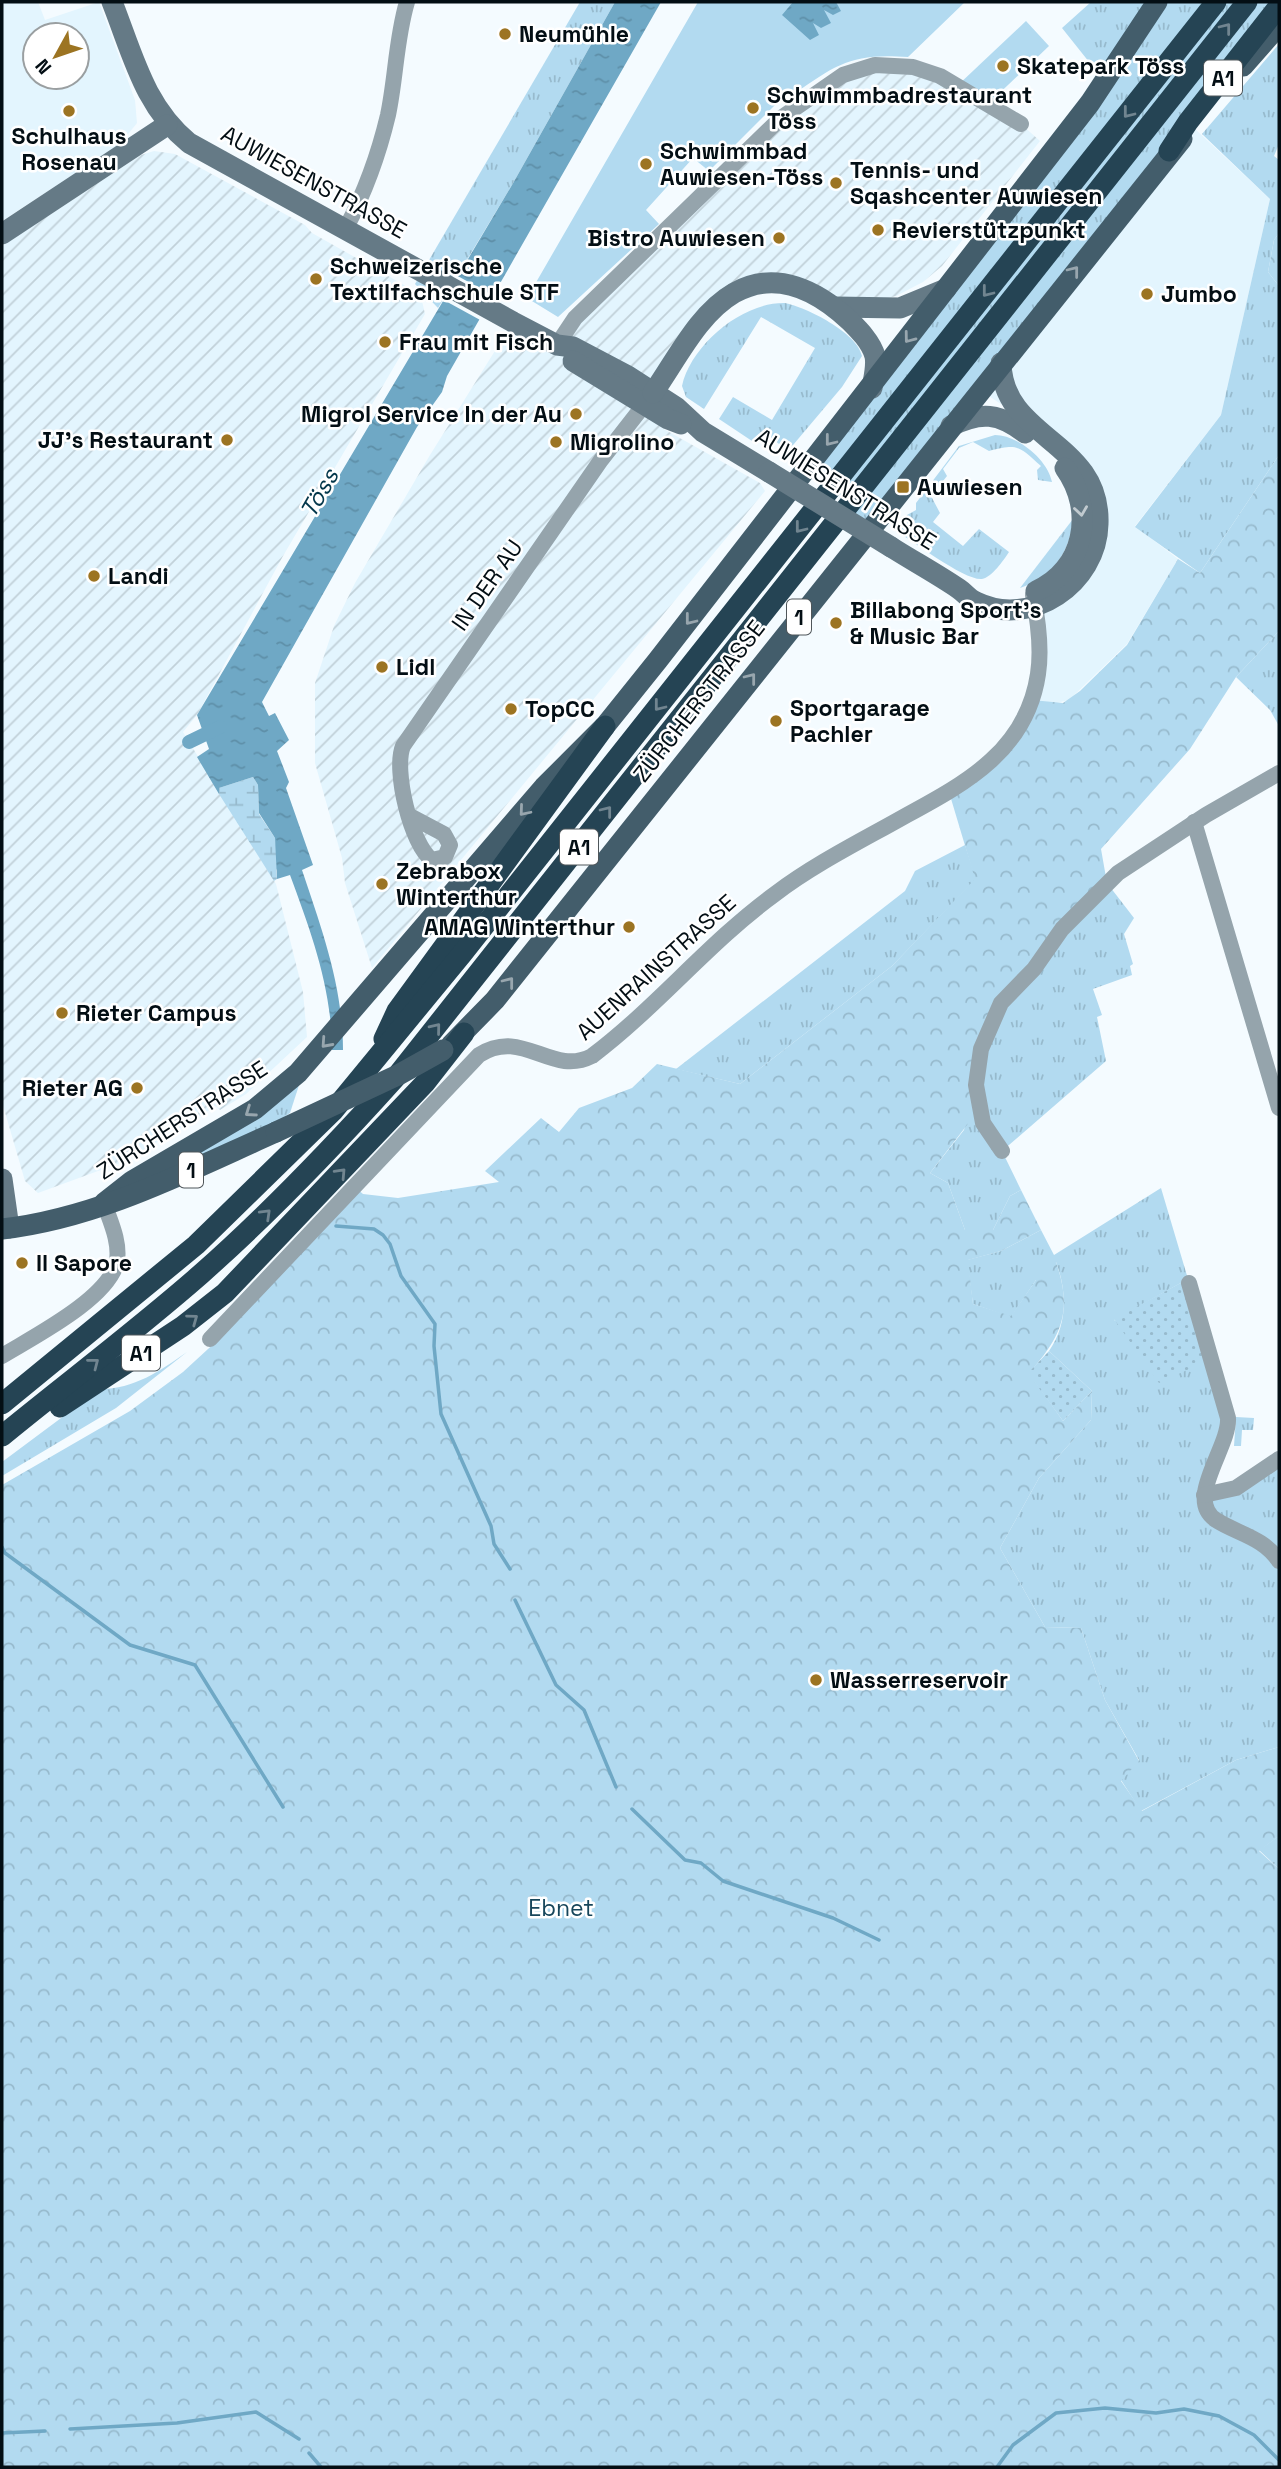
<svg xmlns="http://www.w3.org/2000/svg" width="1281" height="2469" font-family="'Space Grotesk',sans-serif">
<defs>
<pattern id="industrial-furrows" width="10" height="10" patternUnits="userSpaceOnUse" patternTransform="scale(1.75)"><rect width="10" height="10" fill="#e3f5fe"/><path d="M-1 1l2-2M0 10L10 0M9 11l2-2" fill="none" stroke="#c1d1d9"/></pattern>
<pattern id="grass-tufts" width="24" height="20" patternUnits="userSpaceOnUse" patternTransform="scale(1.75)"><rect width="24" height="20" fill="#b2daf0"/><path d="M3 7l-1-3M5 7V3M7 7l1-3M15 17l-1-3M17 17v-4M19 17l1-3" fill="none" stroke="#97bacd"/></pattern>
<pattern id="forest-crowns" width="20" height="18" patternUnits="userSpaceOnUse" patternTransform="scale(1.75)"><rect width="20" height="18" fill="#b2daf0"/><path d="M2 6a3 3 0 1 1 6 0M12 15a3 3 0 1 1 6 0" fill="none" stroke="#97bacd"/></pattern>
<pattern id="wetland-marsh" width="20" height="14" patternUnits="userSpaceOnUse" patternTransform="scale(1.75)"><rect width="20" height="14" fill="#b2daf0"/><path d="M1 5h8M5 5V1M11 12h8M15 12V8" fill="none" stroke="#97bacd"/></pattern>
<pattern id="garden-dots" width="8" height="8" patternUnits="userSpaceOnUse" patternTransform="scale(1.75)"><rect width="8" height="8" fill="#b2daf0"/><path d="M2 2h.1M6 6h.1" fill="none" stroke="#97bacd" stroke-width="1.8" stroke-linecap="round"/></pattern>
<pattern id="water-ripples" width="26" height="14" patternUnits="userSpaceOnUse" patternTransform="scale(1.75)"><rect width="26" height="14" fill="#6fa8c5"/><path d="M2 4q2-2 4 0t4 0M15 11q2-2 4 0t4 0" fill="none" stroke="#5e8fa8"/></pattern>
</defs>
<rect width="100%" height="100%" fill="#f4fbff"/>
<g fill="#e3f5fe" fill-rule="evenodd">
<path d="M2,2H38L45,20L99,2L135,100L137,123L120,144L2,221ZM35,35H77V77H35Z"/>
<polygon points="1193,127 1270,199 1221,415 1135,526 1178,559 1127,644 1069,700 1056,703 1040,702 1032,700 1035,606 1099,520 1038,429 980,390"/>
</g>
<g fill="url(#industrial-furrows)">
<polygon points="913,67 1021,124 1040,141 942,266 923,282 896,296 860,305 817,294 736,292 653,392 662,428 760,483 765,491 372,968 345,883 342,858 315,763 315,683 334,626 355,583 430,455 513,322 557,344 729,165 843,75"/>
<polygon points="154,151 175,154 305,225 312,233 413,290 422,301 425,314 283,556 197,715 183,732 276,884 303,992 307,1037 246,1094 220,1110 216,1106 128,1160 38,1193 25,1181 2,1102 2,246 141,155"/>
</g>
<g fill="url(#grass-tufts)">
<polygon points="580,2 615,2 512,185 438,308 415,284"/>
<polygon points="1091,2 1279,2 1244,66 867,531 815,460 1105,82 1062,28"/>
<polygon points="1279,44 1279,144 1274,156 1279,160 1279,233 1274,240 1268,272 1279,286 1279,455 1200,573 1135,527 1221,415 1270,199 1202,134"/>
<path d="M785,303C806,307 858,333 862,356L842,387L788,451L765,433L755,443L719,419L733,397L772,420L815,348L761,317L704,409L686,397L682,386C691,345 742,302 785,303Z"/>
<path d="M995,435C1018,435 1048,460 1052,482L1038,480L1037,470L1041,466C1018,445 1018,444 989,451L973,442L959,448L943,469L947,476L931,496L940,513L933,522L963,546L979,529L1009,552C1003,561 992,577 982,579C965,581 911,540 895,530L907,515L916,510V503L959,446Z"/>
<path d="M1073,519C1070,552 1053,577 1020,588Z"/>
<polygon points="1279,631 1279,726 1270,710 1236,677"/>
<polygon points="965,845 976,879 892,966 740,1084 676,1069 905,891 915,871"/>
<polygon points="1107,883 1134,918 1124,934 1133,964 1130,966 1132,975 1093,989 1102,1015 1097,1017 1106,1061 1002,1151 1021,1190 1010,1196 993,1230 965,1230 948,1183 930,1173 964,1130 987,1032"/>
<polygon points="300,1082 290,1113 273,1125 145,1182"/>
<path d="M1161,1188L1188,1279L1114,1320L1211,1359L1226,1407L1204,1495L1279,1459V1747L1236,1760L1141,1811L1121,1780L1139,1760L1105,1700L1081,1628L1045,1627L1000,1548L1039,1478L1091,1420L1092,1391L1049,1351C1068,1324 1067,1291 1056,1262L1036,1280L1011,1317L973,1304L967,1260L1001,1251L1041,1230L1054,1255Z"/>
<path d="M187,1352L116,1408L2,1476V1462L100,1389C134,1389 160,1371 187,1352Z"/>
<polygon points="1236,1417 1254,1418 1253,1430 1242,1430 1241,1446 1234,1446"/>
<polygon points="1279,1836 1279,1869 1259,1850"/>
</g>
<g fill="url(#forest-crowns)">
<polygon points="1279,233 1279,286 1268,272 1274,240"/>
<path d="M1279,455V631L1236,677L1190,749L1101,849L1107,883L996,1012L977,1105L967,1125L930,1173L948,1183L965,1230H993L1010,1196L1021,1190L1041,1230L1001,1251L968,1260L973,1304L1011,1316L1036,1280L1033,1265L1056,1262C1073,1311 1062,1336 1029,1373L1063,1421L1092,1391L1091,1420L1039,1478L1000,1548L1045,1627L1081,1628L1105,1700L1139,1761L1121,1781L1142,1811L1236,1760L1279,1747V1836L1259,1851L1279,1869V2467H2V1485L130,1411L183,1372L220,1338L355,1187L363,1194L398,1198L499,1182L485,1171L541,1118L559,1132L579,1108L632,1088L657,1064L740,1084L892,966L975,879L949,792L978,775L1032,700L1063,703L1080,691L1127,645L1178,559L1200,573Z"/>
</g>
<polygon fill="url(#wetland-marsh)" points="253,777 258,785 259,814 275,838 279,866 276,870 277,879 274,881 219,794 219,788"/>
<g fill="url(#garden-dots)">
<polygon points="1188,1279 1211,1359 1159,1383 1114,1319"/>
<polygon points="1049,1351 1092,1391 1063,1421 1028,1373"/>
</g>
<g fill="#b2daf0">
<path d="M698,2H965L908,57C853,53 838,63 794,94L790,90L709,171L693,158L646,210L659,224L558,317L527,298Z"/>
<polygon points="1026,21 1049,46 988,104 957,86"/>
</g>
<g fill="url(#water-ripples)">
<path d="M615,2H661L447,376L442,392L417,427L262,702L269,716L275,713L289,740L277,751L289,782L286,788L313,865L302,870C322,930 343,986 343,1050H332C332,988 311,932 290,875L277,879L275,838L259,813L258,785L253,777L219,788V794L197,757L209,749L197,715L512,185Z"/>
<polygon points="793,2 836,2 841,11 833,15 824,10 831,23 821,28 813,23 819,35 810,40 782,15"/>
</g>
<polygon fill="#f4fbff" points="454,274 496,297 482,321 440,298"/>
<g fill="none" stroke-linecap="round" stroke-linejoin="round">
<g stroke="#6fa8c5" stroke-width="3.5">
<polyline points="336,1226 374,1229 383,1235 390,1244 401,1276 435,1324 434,1346 441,1414 491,1526 494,1544 510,1569"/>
<polyline points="2,1547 5,1553 130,1645 195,1665 283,1807"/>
<polyline points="515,1600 556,1685 584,1710 616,1787"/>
<polyline points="632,1809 685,1860 701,1863 723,1881 833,1918 879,1940"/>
<polyline points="70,2429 177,2423 256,2412 299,2439"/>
<polyline points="2,2433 45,2431"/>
<polyline points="309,2453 321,2467"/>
<polyline points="997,2467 1013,2445 1056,2413 1105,2408 1156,2413 1184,2409 1219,2416 1254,2435 1279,2460"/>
</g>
<polyline stroke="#6fa8c5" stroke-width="14" points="189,742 220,727"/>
<g stroke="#95a4ac" stroke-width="16">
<path d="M346,228C364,194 379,153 388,115C396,77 396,39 407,2"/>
<polyline points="557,345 575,318 781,118 843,75 875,65 913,67 940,76 1021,124"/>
<path d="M410,816L444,834L450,845L445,857L432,860C411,845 393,770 403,746L601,460L651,396"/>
<polyline points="1194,822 1279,1108"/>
<polyline points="1002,1151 983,1123 976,1085 981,1049 1001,1003 1034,969 1062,929 1118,873 1206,815 1279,773"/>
<path d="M1189,1283L1228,1418C1230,1447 1184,1499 1216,1520C1238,1534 1263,1537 1279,1561"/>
<path d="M210,1339L479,1055C523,1027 551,1077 592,1056C657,1007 709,942 775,894C816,863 863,840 907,815C968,782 1027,749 1038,674C1042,648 1038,620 1033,595"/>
<path d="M2,1356C33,1337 110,1298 117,1261C120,1241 110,1221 104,1203"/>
<polyline points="1204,1495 1236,1488 1279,1459"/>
</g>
<g stroke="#657a86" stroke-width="21">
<path d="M112,2C133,55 144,106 189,143L513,322L557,345L573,347L628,376L676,407L703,432L769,472"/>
<polyline points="2,234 167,125"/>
<polyline points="835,307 900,308 946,289"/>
<polyline points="573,361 668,419 681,424"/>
<path d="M653,393C677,359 698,314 734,293C776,269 818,291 850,321C859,330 871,342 875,356C877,366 874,377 872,388"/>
<path d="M951,426C981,411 999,413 1025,433"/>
<path d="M891,547C913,561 937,574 959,589C965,593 969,599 976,602C1031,629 1097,583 1098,524C1101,440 1003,440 1001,363"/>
<path d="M1036,591C1084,570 1096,511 1065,468"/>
<polyline points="2,1179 9,1228"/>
</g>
<g stroke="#435d6b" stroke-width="21">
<polyline points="1243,66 1279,25"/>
<polyline points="451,1045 495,1000 1182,139"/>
<polyline points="104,1203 132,1181 255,1109 298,1073 544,787 605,726 658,660 1090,103 1157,2"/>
<path d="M2,1229C99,1218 188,1171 276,1132"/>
</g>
<g stroke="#254454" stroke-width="21">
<polyline points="1169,151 1188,122 1279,6"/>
<polyline points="384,1039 397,1011 605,726"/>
<polyline points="2,1404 196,1245 333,1111 462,954 1216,2"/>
<polyline points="60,1407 183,1326 225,1293 425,1083 464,1033"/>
<path d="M2,1436C68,1382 136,1331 201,1274C270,1213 334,1146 396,1077L1247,2"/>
</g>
<polyline stroke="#657a86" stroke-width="21" points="769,472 891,547"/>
<polyline stroke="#435d6b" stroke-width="21" points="276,1132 400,1074 443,1050"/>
</g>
<defs><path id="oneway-chevron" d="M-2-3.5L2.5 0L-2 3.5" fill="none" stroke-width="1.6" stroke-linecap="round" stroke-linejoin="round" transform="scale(1.75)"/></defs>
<g stroke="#718590">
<use href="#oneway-chevron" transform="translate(1226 28) rotate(-52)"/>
<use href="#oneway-chevron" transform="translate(1128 113) rotate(128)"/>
<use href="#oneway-chevron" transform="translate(987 292) rotate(128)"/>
<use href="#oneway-chevron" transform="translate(800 528) rotate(128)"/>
<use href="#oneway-chevron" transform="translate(659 706) rotate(128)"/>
<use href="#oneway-chevron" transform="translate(607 811) rotate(-52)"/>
<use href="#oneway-chevron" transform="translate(436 1028) rotate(-51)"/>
<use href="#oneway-chevron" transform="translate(341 1173) rotate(-47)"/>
<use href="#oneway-chevron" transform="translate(266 1214) rotate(-44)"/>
<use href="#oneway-chevron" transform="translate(193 1319) rotate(-36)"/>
<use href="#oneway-chevron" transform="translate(94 1363) rotate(-38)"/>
</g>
<g stroke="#98a6ae">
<use href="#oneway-chevron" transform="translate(1074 271) rotate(-52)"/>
<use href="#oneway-chevron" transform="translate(909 338) rotate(127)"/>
<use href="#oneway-chevron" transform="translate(830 441) rotate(128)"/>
<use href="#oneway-chevron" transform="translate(690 620) rotate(128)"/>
<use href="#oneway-chevron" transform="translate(751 678) rotate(-52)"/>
<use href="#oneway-chevron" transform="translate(524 811) rotate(130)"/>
<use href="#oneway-chevron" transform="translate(509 982) rotate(-52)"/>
<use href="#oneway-chevron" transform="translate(326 1043) rotate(132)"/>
<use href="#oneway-chevron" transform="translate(250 1112) rotate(145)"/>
</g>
<use stroke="#c1cacf" href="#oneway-chevron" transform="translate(1081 511) rotate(82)"/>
<g fill="#9c7422" stroke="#fff" stroke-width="2.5">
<circle cx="505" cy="34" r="7"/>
<circle cx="1003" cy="66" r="7"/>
<circle cx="753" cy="108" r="7"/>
<circle cx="69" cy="111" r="7"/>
<circle cx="646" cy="164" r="7"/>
<circle cx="836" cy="183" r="7"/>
<circle cx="878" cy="230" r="7"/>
<circle cx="779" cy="238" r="7"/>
<circle cx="316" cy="279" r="7"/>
<circle cx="1147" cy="294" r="7"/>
<circle cx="385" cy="342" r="7"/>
<circle cx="576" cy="414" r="7"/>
<circle cx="227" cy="440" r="7"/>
<circle cx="556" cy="442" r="7"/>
<rect x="896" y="480" width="14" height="14" rx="3.5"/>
<circle cx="94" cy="576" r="7"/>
<circle cx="836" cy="623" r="7"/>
<circle cx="382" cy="667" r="7"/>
<circle cx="511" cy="709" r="7"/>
<circle cx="776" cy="721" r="7"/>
<circle cx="382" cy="884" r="7"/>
<circle cx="629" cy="927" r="7"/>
<circle cx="62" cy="1013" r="7"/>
<circle cx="137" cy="1088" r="7"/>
<circle cx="22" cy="1263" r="7"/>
<circle cx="816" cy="1680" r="7"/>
</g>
<g text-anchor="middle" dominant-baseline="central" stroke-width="5" stroke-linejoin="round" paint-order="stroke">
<g fill="#fff" stroke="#4f565a" stroke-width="2">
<rect x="1204" y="60.5" width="38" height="35" rx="5"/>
<rect x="787" y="599.5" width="24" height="35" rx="5"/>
<rect x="560" y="829.5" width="38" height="35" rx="5"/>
<rect x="179" y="1152.5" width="24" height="35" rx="5"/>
<rect x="122" y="1335.5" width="38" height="35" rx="5"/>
</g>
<g font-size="21" font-weight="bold" fill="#030e14">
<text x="1223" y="78">A1</text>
<text x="799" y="617">1</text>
<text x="579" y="847">A1</text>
<text x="191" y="1170">1</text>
<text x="141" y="1353">A1</text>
</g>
<g font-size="23" font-weight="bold" fill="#030e14" stroke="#fff" text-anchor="start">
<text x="519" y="34">Neumühle</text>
<text x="1017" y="66">Skatepark Töss</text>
<text x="767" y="95">Schwimmbadrestaurant<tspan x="767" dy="26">Töss</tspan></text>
<text x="69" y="136" text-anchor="middle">Schulhaus<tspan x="69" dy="26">Rosenau</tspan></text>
<text x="660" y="151">Schwimmbad<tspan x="660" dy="26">Auwiesen-Töss</tspan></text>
<text x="850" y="170">Tennis- und<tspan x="850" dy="26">Sqashcenter Auwiesen</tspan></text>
<text x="892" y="230">Revierstützpunkt</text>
<text x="765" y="238" text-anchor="end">Bistro Auwiesen</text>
<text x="330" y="266">Schweizerische<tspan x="330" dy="26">Textilfachschule STF</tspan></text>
<text x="1161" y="294">Jumbo</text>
<text x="399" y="342">Frau mit Fisch</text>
<text x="562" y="414" text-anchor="end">Migrol Service In der Au</text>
<text x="213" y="440" text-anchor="end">JJ’s Restaurant</text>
<text x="570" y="442">Migrolino</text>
<text x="917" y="487">Auwiesen</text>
<text x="108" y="576">Landi</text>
<text x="850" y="610">Billabong Sport's<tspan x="850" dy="26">&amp; Music Bar</tspan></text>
<text x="396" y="667">Lidl</text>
<text x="790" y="708">Sportgarage<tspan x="790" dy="26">Pachler</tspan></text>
<text x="525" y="709">TopCC</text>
<text x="396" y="871">Zebrabox<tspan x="396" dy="26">Winterthur</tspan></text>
<text x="615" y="927" text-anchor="end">AMAG Winterthur</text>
<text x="76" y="1013">Rieter Campus</text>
<text x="123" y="1088" text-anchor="end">Rieter AG</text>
<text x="36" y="1263">Il Sapore</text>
<text x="830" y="1680">Wasserreservoir</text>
</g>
<g font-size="23" fill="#030e14" stroke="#fff">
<text transform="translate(314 182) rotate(29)">AUWIESENSTRASSE</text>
<text transform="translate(846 489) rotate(32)">AUWIESENSTRASSE</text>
<text transform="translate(487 585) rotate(-55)">IN DER AU</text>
<text transform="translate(699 701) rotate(-52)">ZÜRCHERSTRASSE</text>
<text transform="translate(656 967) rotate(-42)">AUENRAINSTRASSE</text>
<text transform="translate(182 1120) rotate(-33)">ZÜRCHERSTRASSE</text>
</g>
<g font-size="23" fill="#16465b" stroke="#fff">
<text x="561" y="1908">Ebnet</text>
</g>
<g font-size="24" font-style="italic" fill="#03374b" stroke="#fff">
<text transform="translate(319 493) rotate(-60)">Töss</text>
</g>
</g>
<rect width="1281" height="2469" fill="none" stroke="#030e14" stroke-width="7"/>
<g transform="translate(56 56) rotate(230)"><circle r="33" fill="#ffffff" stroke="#9a9fa1" stroke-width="2"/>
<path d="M0-5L12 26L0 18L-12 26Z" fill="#9c7422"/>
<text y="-10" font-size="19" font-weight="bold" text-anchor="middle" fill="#030e14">N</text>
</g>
</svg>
